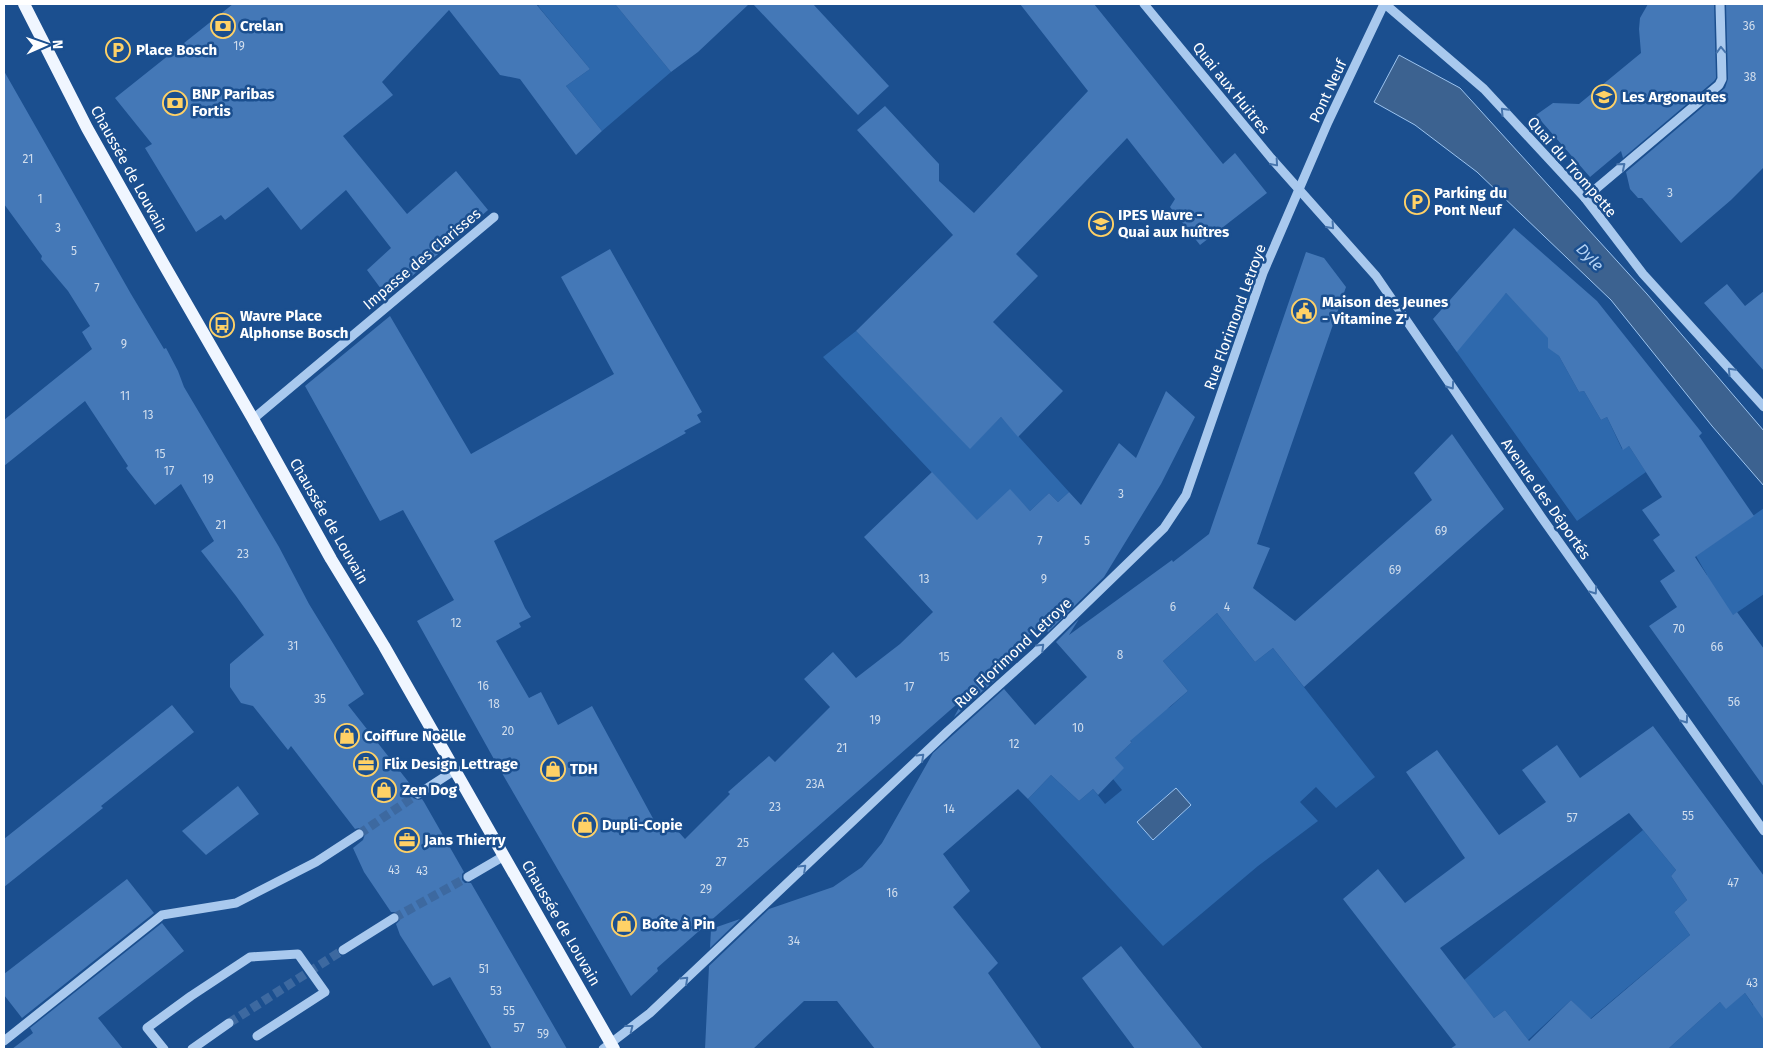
<svg xmlns="http://www.w3.org/2000/svg" width="1768" height="1053" font-family="'Fira Sans',sans-serif">
<rect width="100%" height="100%" fill="#1b4f8f"/>
<g fill="#2e69ad">
<polygon points="540,4 615,4 671,72 602,131 566,86 590,69 538,6"/>
<polygon points="1506,293 1549,338 1549,348 1559,356 1579,392 1584,391 1601,420 1607,417 1622,449 1629,446 1646,472 1577,521 1451,344"/>
<polygon points="856,331 970,448 1001,417 1069,492 1058,502 1049,493 1030,511 1010,490 1016,562 823,357"/>
<polygon points="1764,508 1764,594 1726,620 1698,581 1707,575 1696,556"/>
<polygon points="1217,613 1255,662 1273,648 1375,777 1336,808 1316,787 1300,802 1318,821 1258,866 1163,946 1028,799 1051,775 1079,801 1093,789 1105,804 1122,790 1113,779 1115,758 1132,742 1121,731 1170,707 1188,691 1163,661"/>
<polygon points="1643,830 1676,870 1671,876 1687,900 1674,912 1690,935 1590,1019 1571,1000 1528,1040 1505,1010 1494,1018 1464,980"/>
<polygon points="1745,993 1753,1005 1756,1003 1764,1015 1764,1049 1668,1049 1720,1002 1726,1008"/>
</g>
<g fill="#3c6290" stroke="#9cc4f0">
<polygon points="1399,55 1460,88 1647,294 1764,431 1764,486 1712,426 1611,300 1477,172 1415,125 1374,102"/>
<polygon points="1176,788 1191,805 1153,840 1137,822"/>
</g>
<g fill="#4478b7" fill-rule="evenodd">
<polygon points="233,4 536,4 590,69 566,86 602,131 576,155 520,79 500,75 449,10 382,82 393,95 343,136 407,214 456,171 488,210 437,255 387,297 367,270 391,248 346,190 301,230 268,187 225,220 221,215 196,232 145,148 152,144 115,98"/>
<polygon points="615,4 749,4 698,52 671,72"/>
<polygon points="753,4 813,4 889,86 858,115"/>
<polygon points="1020,4 1094,4 1223,164 1235,153 1267,193 1200,245 1170,207 1175,199 1127,138 1016,254 1038,276 993,322 1063,391 1018,437 1001,417 970,449 856,331 953,235 857,130 885,106 939,164 939,181 974,213 1088,91"/>
<polygon points="1648,4 1714,4 1716,78 1714,81 1623,158 1621,151 1590,177 1536,115 1553,103 1579,104 1641,53 1639,29 1640,18"/>
<polygon points="1726,4 1764,4 1764,167 1731,200 1681,243 1642,198 1638,198 1630,189 1626,172 1725,88 1728,79"/>
<polygon points="4,71 131,294 164,349 166,348 178,371 184,387 279,547 309,604 364,694 348,705 414,789 412,794 413,798 418,800 422,799 424,802 464,872 462,874 462,880 465,883 471,883 567,1049 492,1049 450,977 433,986 400,935 396,924 400,920 400,915 396,912 391,912 364,872 353,848 363,840 365,834 364,830 359,828 355,829 291,746 288,750 253,706 241,703 230,687 230,664 264,635 236,596 201,551 214,541 181,484 155,505 126,468 128,466 85,401 4,466 4,420 92,349 82,332 90,326 68,291 41,259 42,256 4,204"/>
<polygon points="1514,228 1597,301 1702,433 1699,436 1754,516 1695,557 1733,615 1737,612 1764,649 1764,787 1649,626 1677,607 1660,581 1675,571 1653,540 1660,535 1642,510 1662,497 1629,446 1623,450 1607,417 1601,420 1584,391 1579,392 1559,356 1548,348 1548,338 1506,293 1457,352 1433,319"/>
<polygon points="610,249 702,412 697,415 701,422 684,431 686,433 494,541 525,608 531,617 519,623 521,627 496,641 529,698 541,692 558,725 592,706 662,835 675,828 685,839 730,794 728,792 769,756 775,762 830,707 804,679 833,652 856,678 900,644 933,612 864,537 932,472 977,520 1010,489 1030,511 1049,493 1058,502 1069,492 1081,505 1119,443 1136,458 1166,391 1195,417 1161,484 1104,577 1048,632 1041,625 989,670 996,679 954,717 965,697 657,968 658,971 631,996 495,761 417,621 454,600 403,510 380,521 305,386 390,316 471,454 614,374 561,277"/>
<polygon points="1306,252 1324,258 1346,287 1257,544 1270,548 1253,588 1295,621 1432,500 1414,473 1452,434 1504,509 1304,687 1273,648 1255,662 1217,613 1163,661 1188,691 1130,741 1132,742 1115,758 1124,768 1098,795 1093,789 1079,801 1051,775 1028,799 1018,789 943,854 970,891 953,907 998,963 988,973 1042,1049 875,1049 837,1001 804,1001 753,1049 705,1049 709,966 769,909 833,887 862,867 882,843 933,753 1004,689 1035,725 1087,677 1056,642 1079,619 1069,635 1172,560 1173,562 1209,534"/>
<polygon points="1727,284 1745,306 1764,291 1764,371 1704,303"/>
<polygon points="172,705 194,732 101,806 103,808 4,887 4,839"/>
<path d="M1653,726L1764,876V1020L1745,993L1726,1009L1720,1002L1668,1049H1450L1456,1045L1343,899L1378,869L1405,903L1465,858L1406,772L1437,750L1499,835L1546,802L1522,770L1557,745L1580,778ZM1629,813L1676,870L1671,876L1687,900L1674,912L1690,935L1591,1019L1571,1000L1529,1041L1505,1010L1494,1018L1440,948Z"/>
<polygon points="238,786 259,814 206,855 182,831"/>
<polygon points="127,879 154,913 22,1018 4,995 4,974"/>
<polygon points="740,919 710,948 711,929"/>
<polygon points="162,923 184,951 98,1018 123,1049 12,1049 33,1033 30,1028"/>
<polygon points="1121,946 1138,968 1203,1049 1135,1049 1082,978"/>
</g>
<g fill="none" stroke-linecap="round" stroke-linejoin="round">
<g stroke="#3d69a0" stroke-width="9" stroke-dasharray="9 4.5" stroke-linecap="butt">
<polyline points="359,834 418,794"/>
<polyline points="394,918 468,877"/>
<polyline points="229,1023 343,950"/>
</g>
<g stroke="#a9c9ee" stroke-width="9">
<polyline points="1144,4 1271,158 1376,276 1542,518 1764,831"/>
<polyline points="1385,4 1484,89 1585,198 1643,274 1764,407"/>
<polyline points="1585,198 1719,85 1722,79 1720,4"/>
<polyline points="253,419 494,217"/>
<polyline points="418,794 455,770"/>
<polyline points="468,877 504,856"/>
<polyline points="343,950 394,918"/>
<polyline points="4,1041 162,915 236,903 316,862 359,834"/>
<polyline points="164,1049 147,1028 191,996 250,957 298,954 325,992 257,1036"/>
<polyline points="192,1049 229,1023"/>
<polyline points="603,1049 650,1013 948,731 1036,652 1164,528 1186,495 1263,273 1328,122 1384,4"/>
</g>
<polyline stroke="#f0f6ff" stroke-width="12" points="24,4 87,128 163,263 253,419 331,559 384,646 614,1049"/>
</g>
<defs><path id="oneway-chevron" d="M-2-3.5L2.5 0L-2 3.5" fill="none" stroke-width="1.6" stroke-linecap="round" stroke-linejoin="round" transform="scale(1.25)"/></defs>
<g stroke="#4674ac">
<use href="#oneway-chevron" transform="translate(1721 50) rotate(-92)"/>
<use href="#oneway-chevron" transform="translate(1504 111) rotate(-133)"/>
<use href="#oneway-chevron" transform="translate(1275 163) rotate(49)"/>
<use href="#oneway-chevron" transform="translate(1622 166) rotate(-40)"/>
<use href="#oneway-chevron" transform="translate(1331 226) rotate(48)"/>
<use href="#oneway-chevron" transform="translate(1731 371) rotate(-133)"/>
<use href="#oneway-chevron" transform="translate(1451 386) rotate(55)"/>
<use href="#oneway-chevron" transform="translate(1594 591) rotate(55)"/>
<use href="#oneway-chevron" transform="translate(1041 647) rotate(-44)"/>
<use href="#oneway-chevron" transform="translate(1685 720) rotate(54)"/>
<use href="#oneway-chevron" transform="translate(921 757) rotate(-43)"/>
<use href="#oneway-chevron" transform="translate(803 868) rotate(-43)"/>
<use href="#oneway-chevron" transform="translate(685 980) rotate(-43)"/>
<use href="#oneway-chevron" transform="translate(630 1028) rotate(-38)"/>
</g>
<defs>
<symbol id="bank-ring" viewBox="-11 -11 22 22"><circle r="9.5" fill="#1b4f8f" stroke="#ffd166" stroke-width="1.5"/><path d="M-6-4H6V4H-6ZM0-2.3a2.3 2.3 0 1 0 0 4.6a2.3 2.3 0 1 0 0-4.6Z" fill="#ffd166"/></symbol>
<symbol id="parking-ring" viewBox="-11 -11 22 22"><circle r="9.5" fill="#1b4f8f" stroke="#ffd166" stroke-width="1.5"/><path d="M-3.5-5.5H1a3.5 3.5 0 0 1 0 7H-1V5.5H-3.5ZM-1-3.4V-.6H.8a1.4 1.4 0 0 0 0-2.8Z" fill="#ffd166"/></symbol>
<symbol id="school-ring" viewBox="-11 -11 22 22"><circle r="9.5" fill="#1b4f8f" stroke="#ffd166" stroke-width="1.5"/><path d="M0-5L7-2L0 1L-7-2ZM-4 1L0 2.5L4 1V4Q0 6-4 4Z" fill="#ffd166"/></symbol>
<symbol id="civic-ring" viewBox="-11 -11 22 22"><circle r="9.5" fill="#1b4f8f" stroke="#ffd166" stroke-width="1.5"/><path d="M-.6-6.5H3V-4.5H.6V-3L4-1V1h2V6H-6V1h2V-1L-.6-3ZM-1.2 2.5V6h2.4V2.5Z" fill="#ffd166"/></symbol>
<symbol id="bus-ring" viewBox="-11 -11 22 22"><circle r="9.5" fill="#1b4f8f" stroke="#ffd166" stroke-width="1.5"/><path d="M-5-6H5V4H4V6H2V4H-2V6H-4V4H-5ZM-3.5-4V0h7V-4ZM-3.5 1.2v1.5H-2V1.2ZM2 1.2v1.5H3.5V1.2Z" fill="#ffd166"/></symbol>
<symbol id="shop-ring" viewBox="-11 -11 22 22"><circle r="9.5" fill="#1b4f8f" stroke="#ffd166" stroke-width="1.5"/><path d="M-5-2.5h2.3a2.7 3.5 0 0 1 5.4 0H5L5.5 6h-11ZM-1.5-2.5h3a1.5 2.3 0 0 0-3 0Z" fill="#ffd166"/></symbol>
<symbol id="office-ring" viewBox="-11 -11 22 22"><circle r="9.5" fill="#1b4f8f" stroke="#ffd166" stroke-width="1.5"/><path d="M-6-3h4V-5.5h4V-3h4V5H-6ZM-1-4.5V-3h2v-1.5ZM-6 0V1H6V0Z" fill="#ffd166"/></symbol>
</defs>
<g fill-rule="evenodd">
<use href="#bank-ring" x="209" y="12" width="28" height="28"/>
<use href="#parking-ring" x="104" y="36" width="28" height="28"/>
<use href="#school-ring" x="1590" y="83" width="28" height="28"/>
<use href="#bank-ring" x="161" y="89" width="28" height="28"/>
<use href="#parking-ring" x="1403" y="188" width="28" height="28"/>
<use href="#school-ring" x="1087" y="210" width="28" height="28"/>
<use href="#civic-ring" x="1290" y="297" width="28" height="28"/>
<use href="#bus-ring" x="208" y="311" width="28" height="28"/>
<use href="#shop-ring" x="333" y="722" width="28" height="28"/>
<use href="#office-ring" x="352" y="750" width="28" height="28"/>
<use href="#shop-ring" x="539" y="755" width="28" height="28"/>
<use href="#shop-ring" x="370" y="776" width="28" height="28"/>
<use href="#shop-ring" x="571" y="811" width="28" height="28"/>
<use href="#office-ring" x="393" y="826" width="28" height="28"/>
<use href="#shop-ring" x="610" y="910" width="28" height="28"/>
</g>
<g text-anchor="middle" dominant-baseline="central" stroke-width="5" stroke-linejoin="round" paint-order="stroke">
<g font-size="12" fill="#d0dded">
<text x="1749" y="26">36</text>
<text x="239" y="46">19</text>
<text x="1750" y="77">38</text>
<text x="28" y="159">21</text>
<text x="1670" y="193">3</text>
<text x="40" y="199">1</text>
<text x="58" y="228">3</text>
<text x="74" y="251">5</text>
<text x="97" y="288">7</text>
<text x="124" y="344">9</text>
<text x="125" y="396">11</text>
<text x="148" y="415">13</text>
<text x="160" y="454">15</text>
<text x="169" y="471">17</text>
<text x="208" y="479">19</text>
<text x="1121" y="494">3</text>
<text x="221" y="525">21</text>
<text x="1441" y="531">69</text>
<text x="1040" y="541">7</text>
<text x="1087" y="541">5</text>
<text x="243" y="554">23</text>
<text x="1395" y="570">69</text>
<text x="924" y="579">13</text>
<text x="1044" y="579">9</text>
<text x="1173" y="607">6</text>
<text x="1227" y="607">4</text>
<text x="456" y="623">12</text>
<text x="1679" y="629">70</text>
<text x="293" y="646">31</text>
<text x="1717" y="647">66</text>
<text x="1120" y="655">8</text>
<text x="944" y="657">15</text>
<text x="483" y="686">16</text>
<text x="909" y="687">17</text>
<text x="320" y="699">35</text>
<text x="1734" y="702">56</text>
<text x="494" y="704">18</text>
<text x="875" y="720">19</text>
<text x="1078" y="728">10</text>
<text x="508" y="731">20</text>
<text x="1014" y="744">12</text>
<text x="842" y="748">21</text>
<text x="815" y="784">23A</text>
<text x="775" y="807">23</text>
<text x="949" y="809">14</text>
<text x="1688" y="816">55</text>
<text x="1572" y="818">57</text>
<text x="743" y="843">25</text>
<text x="721" y="862">27</text>
<text x="394" y="870">43</text>
<text x="422" y="871">43</text>
<text x="1733" y="883">47</text>
<text x="706" y="889">29</text>
<text x="892" y="893">16</text>
<text x="794" y="941">34</text>
<text x="484" y="969">51</text>
<text x="1752" y="983">43</text>
<text x="496" y="991">53</text>
<text x="509" y="1011">55</text>
<text x="519" y="1028">57</text>
<text x="543" y="1034">59</text>
</g>
<g font-size="15" font-weight="bold" fill="#fff" stroke="#1b4f8f" text-anchor="start">
<text x="240" y="26">Crelan</text>
<text x="136" y="50">Place Bosch</text>
<text x="192" y="94">BNP Paribas<tspan x="192" dy="17">Fortis</tspan></text>
<text x="1622" y="97">Les Argonautes</text>
<text x="1434" y="193">Parking du<tspan x="1434" dy="17">Pont Neuf</tspan></text>
<text x="1118" y="215">IPES Wavre -<tspan x="1118" dy="17">Quai aux huîtres</tspan></text>
<text x="1322" y="302">Maison des Jeunes<tspan x="1322" dy="17">- Vitamine Z'</tspan></text>
<text x="240" y="316">Wavre Place<tspan x="240" dy="17">Alphonse Bosch</tspan></text>
<text x="364" y="736">Coiffure Noëlle</text>
<text x="384" y="764">Flix Design Lettrage</text>
<text x="570" y="769">TDH</text>
<text x="402" y="790">Zen Dog</text>
<text x="602" y="825">Dupli-Copie</text>
<text x="424" y="840">Jans Thierry</text>
<text x="642" y="924">Boîte à Pin</text>
</g>
<g font-size="15" fill="#fff" stroke="#1b4f8f">
<text transform="translate(1231 88) rotate(51)">Quai aux Huitres</text>
<text transform="translate(1328 91) rotate(-65)">Pont Neuf</text>
<text transform="translate(1572 167) rotate(49)">Quai du Trompette</text>
<text transform="translate(129 169) rotate(61)">Chaussée de Louvain</text>
<text transform="translate(422 259) rotate(-40)">Impasse des Clarisses</text>
<text transform="translate(1235 317) rotate(-70)">Rue Florimond Letroye</text>
<text transform="translate(1546 499) rotate(55)">Avenue des Déportés</text>
<text transform="translate(329 521) rotate(60)">Chaussée de Louvain</text>
<text transform="translate(1013 653) rotate(-43)">Rue Florimond Letroye</text>
<text transform="translate(561 923) rotate(60)">Chaussée de Louvain</text>
</g>
<g font-size="16" font-style="italic" fill="#b5d3f5" stroke="#1b4f8f">
<text transform="translate(1590 257) rotate(46)">Dyle</text>
</g>
</g>
<rect width="1768" height="1053" fill="none" stroke="#ffffff" stroke-width="10"/>
<g transform="translate(45 45) rotate(88)" stroke="#1b4f8f" stroke-width="4" paint-order="stroke">
<path d="M0-4L9 19L0 12L-9 19Z" fill="#ffffff"/>
<text y="-8" font-size="14" font-weight="bold" text-anchor="middle" fill="#ffffff">N</text>
</g>
</svg>
